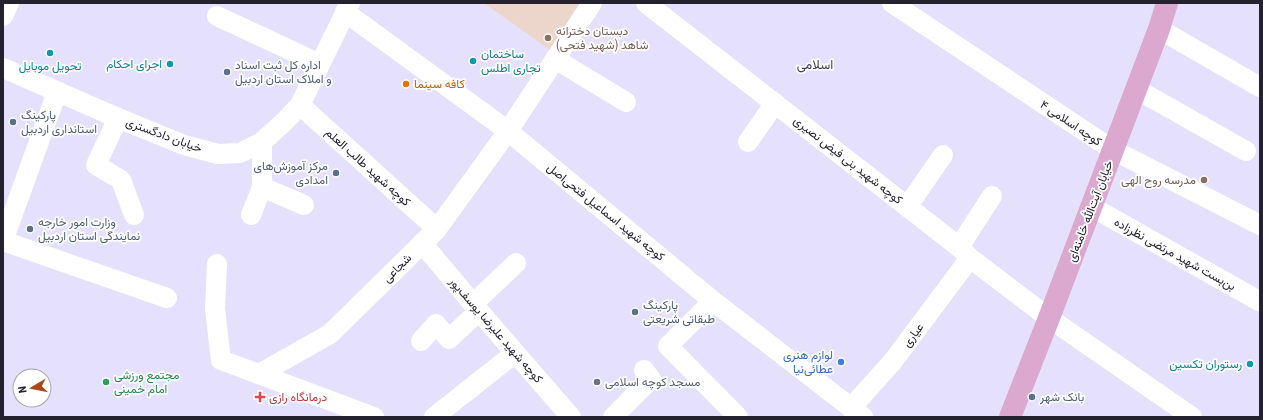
<svg xmlns="http://www.w3.org/2000/svg" width="1263" height="420" font-family="'Roboto Condensed',Vazirmatn,sans-serif">
<rect width="100%" height="100%" fill="#e5e0fb"/>
<polygon fill="#ecd5ca" points="484,3 589,3 553,52"/>
<g fill="none" stroke-linecap="round" stroke-linejoin="round">
<g stroke="#fff" stroke-width="20">
<polyline points="646,3 959,247 970,258 1049,318 1192,417"/>
<polyline points="892,3 1113,150 1260,225"/>
<polyline points="345,12 508,131 713,301 863,417"/>
<polyline points="3,16 9,3"/>
<polyline points="217,16 320,64"/>
<polyline points="1159,29 1260,87"/>
<polyline points="555,59 626,102"/>
<polyline points="3,68 118,118 184,145 218,154 240,153 262,142 284,122 300,105 350,3"/>
<polyline points="1136,89 1246,151"/>
<polyline points="300,105 437,229"/>
<polyline points="118,118 96,165 121,180 134,215"/>
<polyline points="262,142 262,187 304,205"/>
<polyline points="748,142 775,103"/>
<polyline points="907,207 943,155"/>
<polyline points="1092,207 1259,301"/>
<polyline points="251,215 262,187"/>
<polyline points="3,241 167,298"/>
<polyline points="3,241 57,92"/>
<polyline points="422,243 479,311 571,417"/>
<polyline points="959,247 992,196"/>
<polyline points="217,264 215,309 221,360 374,417"/>
<polyline points="713,301 668,346 738,417"/>
<polyline points="473,304 516,263"/>
<polyline points="421,341 436,324 449,339 479,311"/>
<polyline points="259,374 330,334 437,229 508,131 592,3"/>
<polyline points="851,408 893,361 970,258"/>
<polyline points="434,417 515,353"/>
<polyline points="613,417 651,379 644,370"/>
</g>
<polyline stroke="#dba9d0" stroke-width="22" points="1010,417 1049,318 1159,29 1167,3"/>
</g>
<g fill="#8d6e63" stroke="#fff" stroke-width="1.5">
<circle cx="548" cy="38" r="4"/>
<circle cx="1204" cy="180" r="4"/>
</g>
<g fill="#0f9aa8" stroke="#fff" stroke-width="1.5">
<circle cx="50" cy="53" r="4"/>
<circle cx="473" cy="61" r="4"/>
<circle cx="170" cy="64" r="4"/>
<circle cx="1250" cy="364" r="4"/>
</g>
<g fill="#5c6f8a" stroke="#fff" stroke-width="1.5">
<circle cx="227" cy="72" r="4"/>
<circle cx="13" cy="122" r="4"/>
<circle cx="336" cy="173" r="4"/>
<circle cx="30" cy="229" r="4"/>
<circle cx="635" cy="312" r="4"/>
<circle cx="1032" cy="397" r="4"/>
</g>
<circle fill="#e8710a" stroke="#fff" stroke-width="1.5" cx="406" cy="84" r="4"/>
<circle fill="#3f7fe0" stroke="#fff" stroke-width="1.5" cx="841" cy="362" r="4"/>
<circle fill="#2e9e5b" stroke="#fff" stroke-width="1.5" cx="106" cy="382" r="4"/>
<circle fill="#6b7280" stroke="#fff" stroke-width="1.5" cx="597" cy="382" r="4"/>
<path fill="#e0444e" stroke="#fff" stroke-width="1.5" d="M258 391h4v4h4v4h-4v4h-4v-4h-4v-4h4z"/>
<g text-anchor="middle" dominant-baseline="central" stroke-width="3.5" stroke-linejoin="round" paint-order="stroke">
<g font-size="12" fill="#785e54" stroke="#fff" text-anchor="start">
<text x="556" y="31">دبستان دخترانه<tspan x="556" dy="14">شاهد (شهید فتحی)</tspan></text>
<text x="1196" y="180" text-anchor="end">مدرسه روح الهی</text>
</g>
<g font-size="12" fill="#0d838f" stroke="#fff" text-anchor="end">
<text x="481" y="54" text-anchor="start">ساختمان<tspan x="481" dy="14">تجاری اطلس</tspan></text>
<text x="162" y="64">اجرای احکام</text>
<text x="50" y="66" text-anchor="middle">تحویل موبایل</text>
<text x="1242" y="364">رستوران تکسین</text>
</g>
<g font-size="12" fill="#4e5e75" stroke="#fff" text-anchor="start">
<text x="235" y="65">اداره کل ثبت اسناد<tspan x="235" dy="14">و املاک استان اردبیل</tspan></text>
<text x="21" y="115">پارکینگ<tspan x="21" dy="14">استانداری اردبیل</tspan></text>
<text x="328" y="166" text-anchor="end">مرکز آموزش‌های<tspan x="328" dy="14">امدادی</tspan></text>
<text x="38" y="222">وزارت امور خارجه<tspan x="38" dy="14">نمایندگی استان اردبیل</tspan></text>
<text x="643" y="305">پارکینگ<tspan x="643" dy="14">طبقاتی شریعتی</tspan></text>
<text x="1040" y="397">بانک شهر</text>
</g>
<g font-size="12" fill="#c56008" stroke="#fff" text-anchor="start">
<text x="414" y="84">کافه سینما</text>
</g>
<g font-size="12" fill="#24222e" stroke="#fff">
<text transform="translate(1071 123) rotate(34)">کوچه اسلامی ۴</text>
<text transform="translate(164 135) rotate(20)">خیابان دادگستری</text>
<text transform="translate(848 160) rotate(38)">کوچه شهید بنی فیض نصیری</text>
<text transform="translate(368 167) rotate(42)">کوچه شهید طالب العلم</text>
<text transform="translate(1090 211) rotate(-69)">خیابان آیت‌الله خامنه‌ای</text>
<text transform="translate(606 212) rotate(39)">کوچه شهید اسماعیل فتحی‌اصل</text>
<text transform="translate(1175 254) rotate(29)">بن‌بست شهید مرتضی نظرزاده</text>
<text transform="translate(397 268) rotate(-45)">شجاعی</text>
<text transform="translate(496 330) rotate(49)">کوچه شهید علیرضا یوسف‌پور</text>
<text transform="translate(913 335) rotate(-53)">عیاری</text>
</g>
<g font-size="12" fill="#366cbe" stroke="#fff" text-anchor="end">
<text x="833" y="355">لوازم هنری<tspan x="833" dy="14">عطائی‌نیا</tspan></text>
</g>
<g font-size="12" fill="#27864d" stroke="#fff" text-anchor="start">
<text x="114" y="375">مجتمع ورزشی<tspan x="114" dy="14">امام خمینی</tspan></text>
</g>
<g font-size="12" fill="#5b616d" stroke="#fff" text-anchor="start">
<text x="605" y="382">مسجد کوچه اسلامی</text>
</g>
<g font-size="12" fill="#be3a42" stroke="#fff" text-anchor="start">
<text x="269" y="397">درمانگاه رازی</text>
</g>
<g font-size="13" fill="#443e59" stroke="#fff">
<text x="815" y="64">اسلامی</text>
</g>
</g>
<rect width="1263" height="420" fill="none" stroke="#24222e" stroke-width="8"/>
<g transform="translate(32 388) rotate(260)"><circle r="19" fill="#ffffff" stroke="#a7a7ab"/>
<path d="M0-3L7 15L0 10L-7 15Z" fill="#ab4616"/>
<text y="-6" font-size="11" font-weight="bold" text-anchor="middle" fill="#24222e">N</text>
</g>
</svg>
